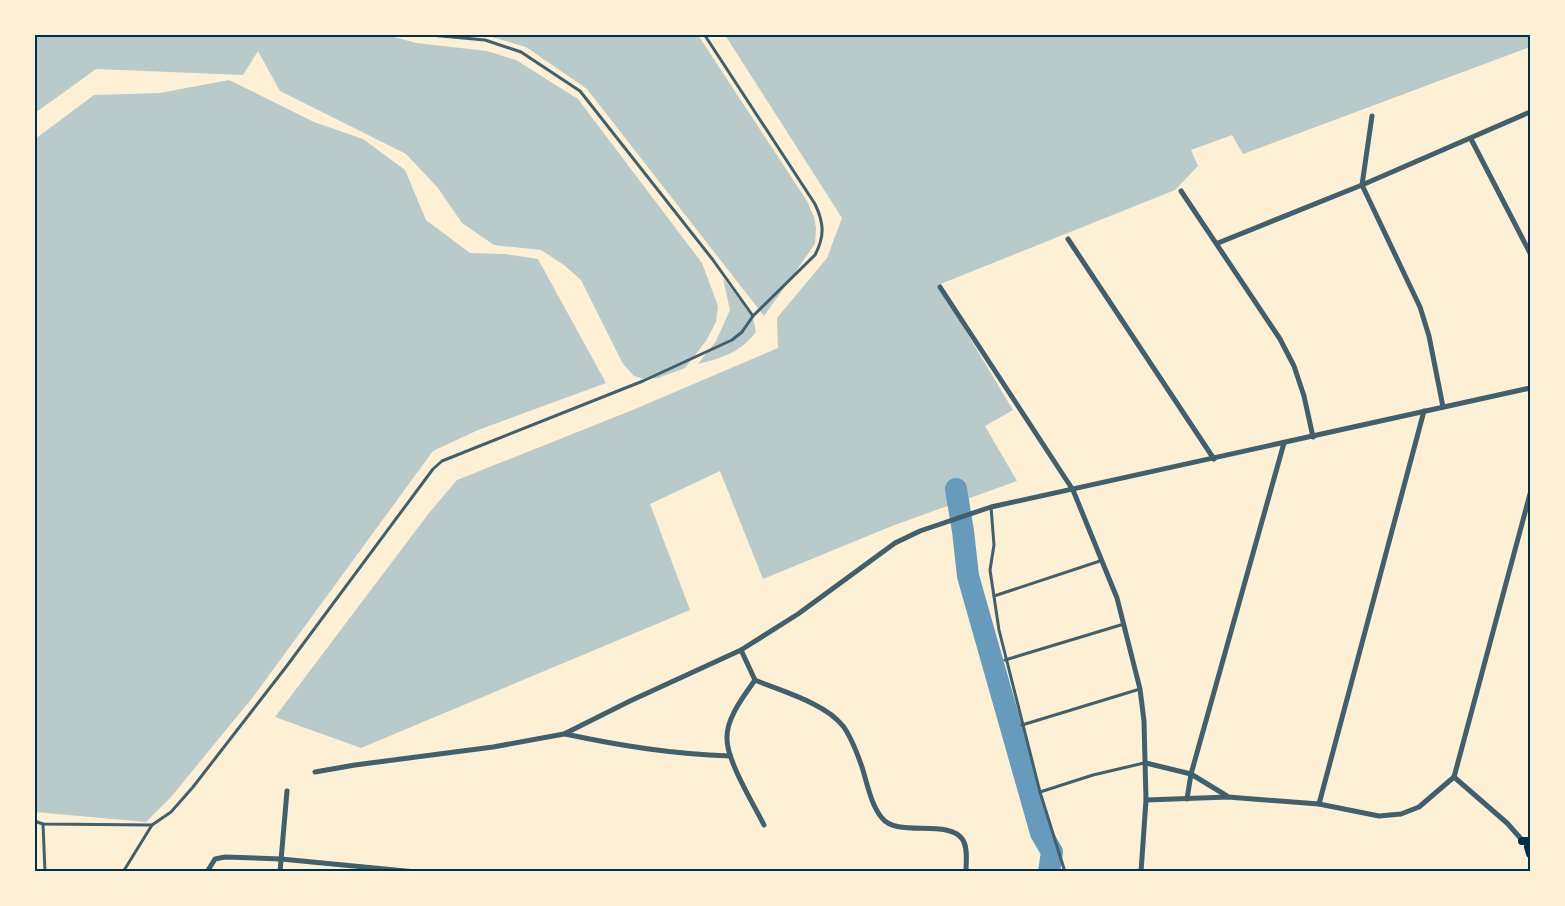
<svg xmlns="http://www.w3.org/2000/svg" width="1565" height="906" font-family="Montserrat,sans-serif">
<rect width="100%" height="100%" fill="#fdf0d5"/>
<g fill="#b9caca">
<polygon points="34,35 387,35 416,43 487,51 516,60 578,99 702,263 718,306 716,322 706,341 685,368 658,378 644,379 634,376 623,364 581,280 564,265 541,250 494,245 462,223 438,188 406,154 280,91 258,51 243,75 96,69 35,113"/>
<polygon points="485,35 698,35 807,201 814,217 816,228 815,244 764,316 587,89 526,47"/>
<polygon points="725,35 1530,35 1530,47 1243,154 1232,135 1191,150 1198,166 1175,190 938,285 1013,410 985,426 1017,481 892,526 763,579 720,471 650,504 690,610 361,748 275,717 429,513 457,480 635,409 778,348 777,318 827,258 842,218"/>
<polygon points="229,80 314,122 363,139 405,170 426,220 470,253 505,254 538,259 606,383 478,430 433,451 253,697 171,797 146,822 35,812 35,139 94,95 160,93"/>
<path d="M723,278L753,318L756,332C741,352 722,358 698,364L716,341L730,310Z"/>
</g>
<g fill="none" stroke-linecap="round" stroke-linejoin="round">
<polyline stroke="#669bbc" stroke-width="22" points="956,489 963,531 968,576 1041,833 1052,852 1049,872"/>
<g stroke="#3f606c" stroke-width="3">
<polyline points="419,34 485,40 521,52 580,91 713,260 753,316"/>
<polyline points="991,507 994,545 990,570 999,630 1040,792 1065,872"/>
<polyline points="994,596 1100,561"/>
<polyline points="1005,660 1124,624"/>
<polyline points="1022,725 1140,689"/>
<polyline points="1040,792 1093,775 1144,763"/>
<polyline points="34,821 43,824 152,825"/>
<polyline points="43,824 45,872"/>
<path d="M123,872L152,825L171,812L193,787L286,667L433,469L442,461L643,381L732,340L742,332L753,316L815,255C825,236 824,223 815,204L704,34"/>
</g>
<g stroke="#3f606c" stroke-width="5">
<polyline points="1372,116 1362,185 1420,307 1429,336 1443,407"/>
<polyline points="1471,139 1530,253"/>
<polyline points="1181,191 1280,339 1294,366 1304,396 1313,437"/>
<polyline points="1068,239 1214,459"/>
<polyline points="1218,243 1362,185 1530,112"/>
<polyline points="940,287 1073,490 1117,598 1140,689 1144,721 1146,800 1141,872"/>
<path d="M741,650L755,680C781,691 825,703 843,726C852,738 857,753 862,767C867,783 871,805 882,818C897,838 949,818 963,840C968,849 966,862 966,872"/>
<path d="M755,680C744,696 726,718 727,739C727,761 753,803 764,825"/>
<path d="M565,734C622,746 672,754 730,756"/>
<polyline points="1146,763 1191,774 1227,796"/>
<polyline points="315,772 355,765 493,747 564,734 630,701 741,650 798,614 895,543 920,531 991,507 1530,388"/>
<polyline points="1454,777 1530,494"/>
<polyline points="1454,777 1507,823 1523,841"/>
<polyline points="1187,799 1191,774 1284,443"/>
<polyline points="1146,800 1228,797 1319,804 1379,816 1401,814 1419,807 1454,777"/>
<polyline points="1319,804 1424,411"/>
<polyline points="207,872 215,859 225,857 281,859 416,872"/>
<polyline points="280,872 287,791"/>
</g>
<g stroke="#003049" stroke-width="8">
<polyline points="1522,841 1530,841"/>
<polyline points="1528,847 1530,854"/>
</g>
</g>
<rect width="1565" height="906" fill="none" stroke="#fdf0d5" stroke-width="72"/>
<rect x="36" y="36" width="1493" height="834" fill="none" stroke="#003049" stroke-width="2"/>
</svg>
